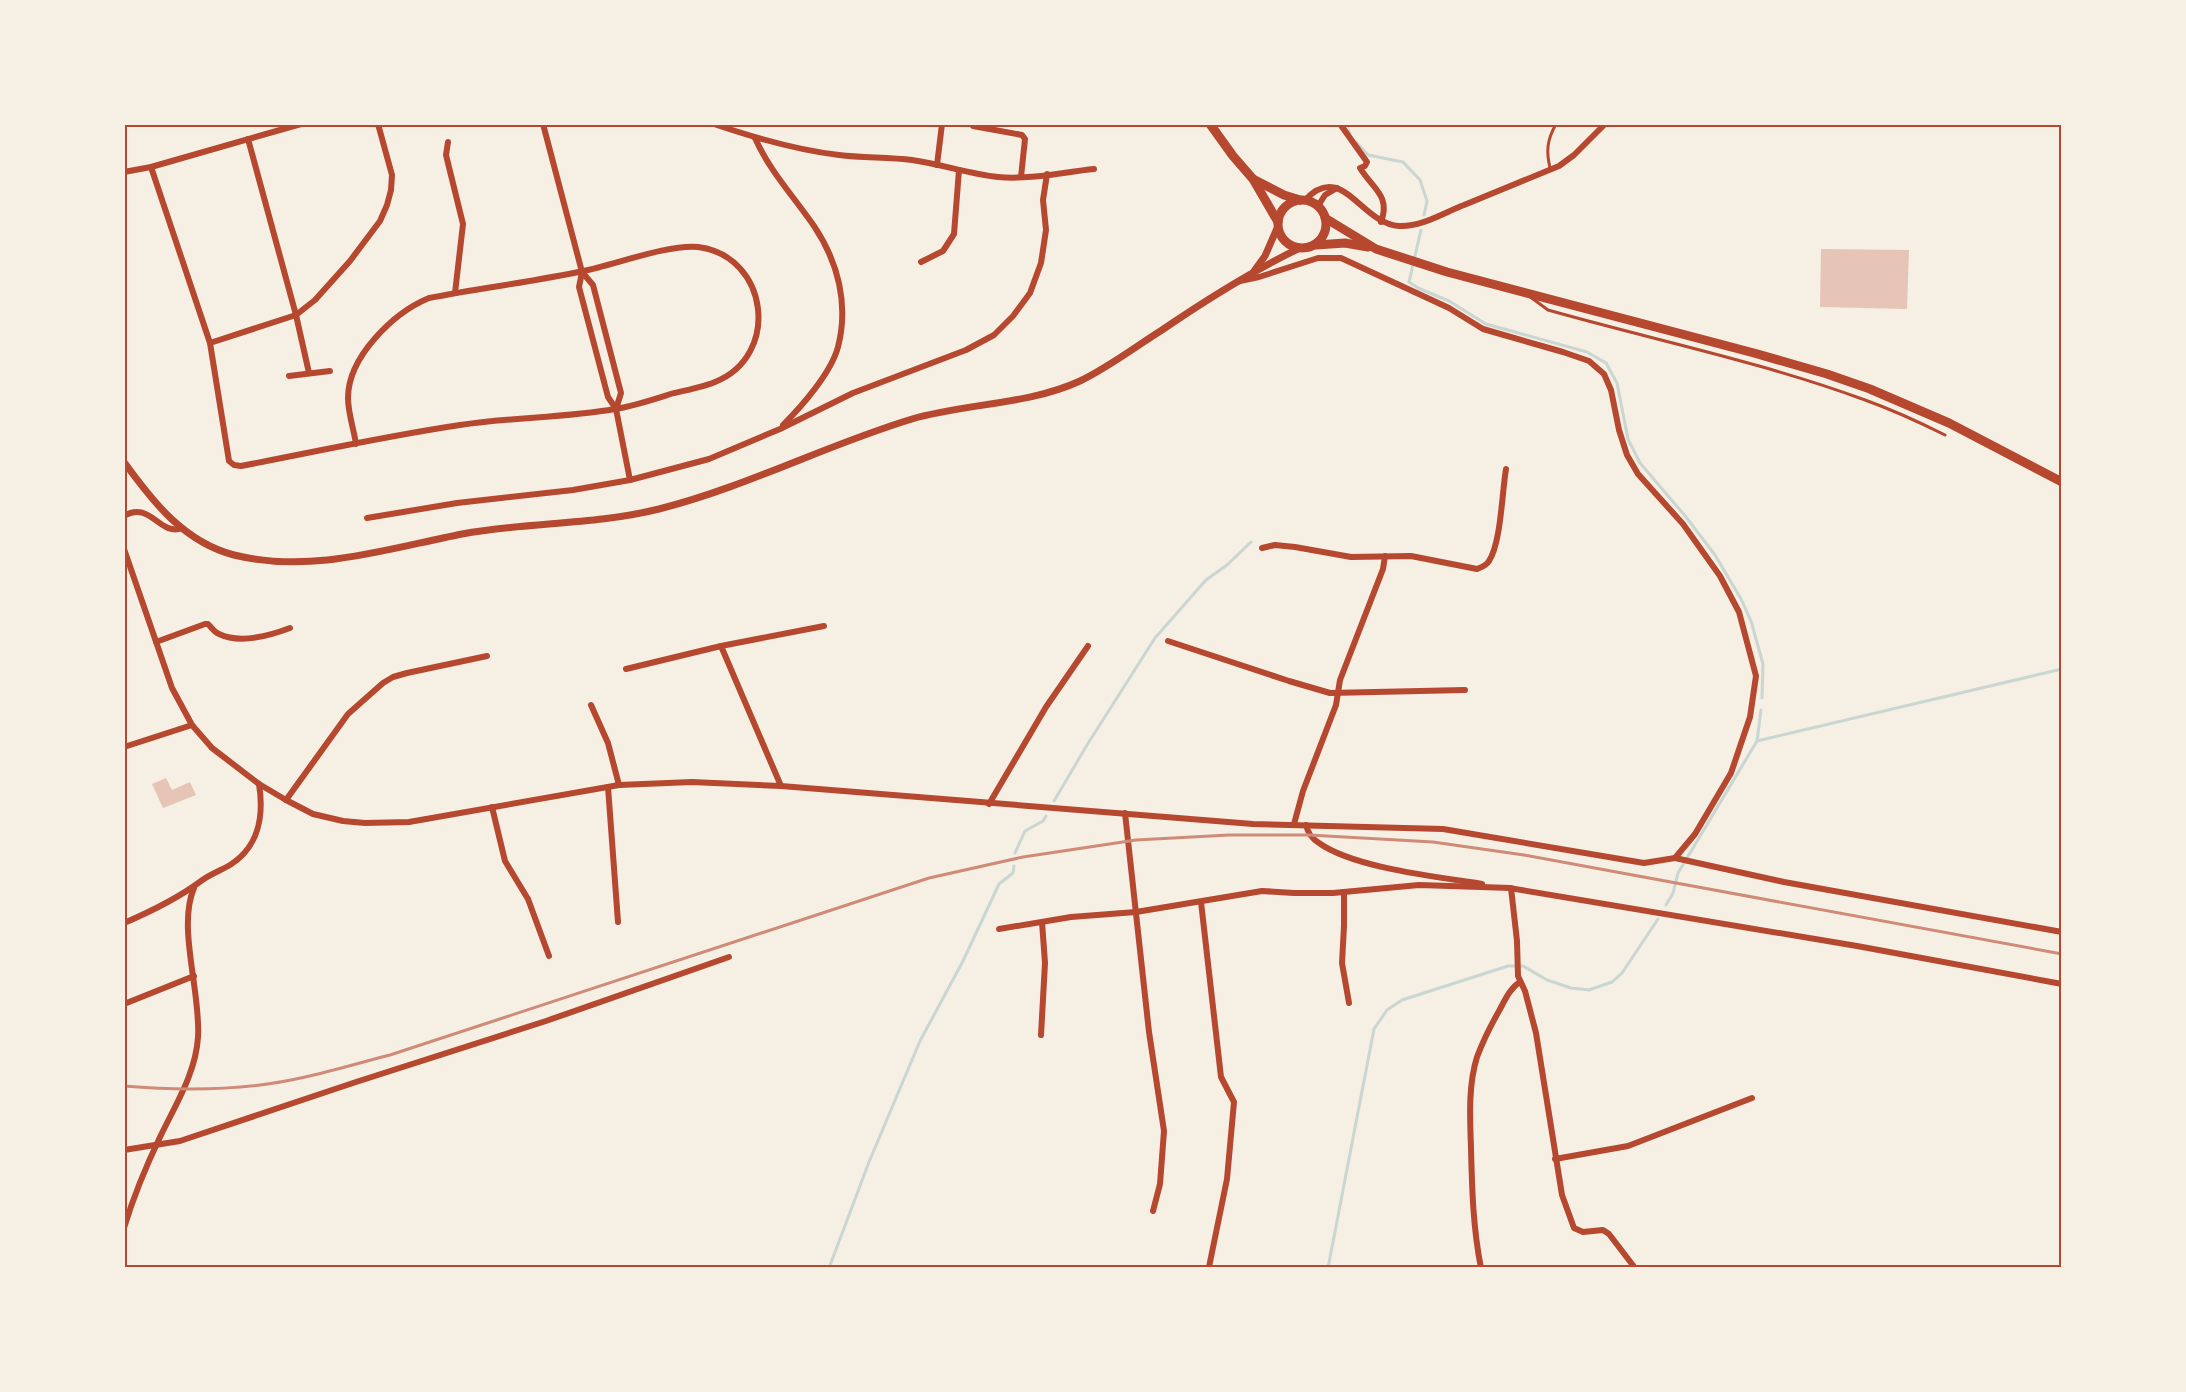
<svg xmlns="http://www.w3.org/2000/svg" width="2186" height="1392" font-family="'Golos Text',sans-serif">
<rect width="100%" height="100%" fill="#f6efe4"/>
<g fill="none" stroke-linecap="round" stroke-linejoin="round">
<g stroke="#c9d6d2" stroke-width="3">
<polyline points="1346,124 1350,134"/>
<polyline points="1356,142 1368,155 1403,162 1420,180 1427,201 1424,215"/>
<polyline points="1421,230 1409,282 1418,288 1449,301 1486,324 1587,352 1606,363 1617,383 1628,439 1640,463 1686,517 1715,555 1741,599 1751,621 1763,664 1762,698"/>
<polyline points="1757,741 2062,669"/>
<polyline points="1054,801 1087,745 1155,638 1206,580 1227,565 1251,542"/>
<polyline points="1015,853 1025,831 1043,821 1046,816"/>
<polyline points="1666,905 1673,893 1678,873 1757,741 1761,710"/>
<polyline points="829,1268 869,1162 920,1041 963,961 999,884 1013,873 1014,866"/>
<polyline points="1328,1268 1374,1029 1387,1010 1402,1000 1508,966 1523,966 1547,980 1571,988 1589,990 1612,982 1622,973 1658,919"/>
</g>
</g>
<g fill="#e6c5b7">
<polygon points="1821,249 1909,250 1907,309 1820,307"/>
<polygon points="166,778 172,790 190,782 196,795 163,808 152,784"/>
</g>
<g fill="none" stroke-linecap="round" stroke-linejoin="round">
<g stroke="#b5482f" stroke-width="3">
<path d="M1550,168C1546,151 1547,140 1556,124"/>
<path d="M1529,296L1548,310C1654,340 1762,362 1865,400C1893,410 1919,422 1945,435"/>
</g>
<g stroke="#b5482f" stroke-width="6">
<polyline points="543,124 582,272 579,287 608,397 616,409 630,480"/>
<path d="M714,124C755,138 796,150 839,155C863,158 888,157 912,160C941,164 969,174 998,177C1030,180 1063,172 1094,169"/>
<path d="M1340,124L1367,162L1365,166L1360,168C1373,189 1391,196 1381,222"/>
<polyline points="973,126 1022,135 1025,139 1021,177"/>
<path d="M755,138C769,170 794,197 814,226C838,262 849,304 838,347C831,373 802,406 783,425"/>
<polyline points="248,139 296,315 309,373"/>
<polyline points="448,142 446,155 463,224 455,293"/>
<polyline points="937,165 942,124"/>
<path d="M151,167L210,343L229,461L234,465L241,466C314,452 386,436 460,425C511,417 564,418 615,409C635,406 655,399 674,393C688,390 703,387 715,382C781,356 769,256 698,247C668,244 614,265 583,271C532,282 480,288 429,298C393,313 348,357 348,398C348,413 354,430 356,444"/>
<polyline points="124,172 151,167 301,124"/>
<path d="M1305,200C1342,160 1361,224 1399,226C1422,227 1443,213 1464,205C1496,192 1527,179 1559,166L1574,155L1605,124"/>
<polyline points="1318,206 1325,195 1337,188"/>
<polyline points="921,262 943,251 954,234 959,170"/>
<polyline points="582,272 593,285 621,393 616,409"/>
<polyline points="210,343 296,315 315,300 350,261 380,221 387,205 391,190 392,175 378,124"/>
<polyline points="289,376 330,371"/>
<path d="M124,516C150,500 160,537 182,528"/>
<polyline points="367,518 457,503 573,490 630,480 709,459 780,429 853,393 966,350 994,335 1013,316 1030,293 1041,263 1046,230 1043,200 1047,174"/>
<path d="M1262,548L1275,545L1295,547L1351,557L1411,556L1477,569C1482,567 1486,566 1489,561C1501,543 1502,492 1506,469"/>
<polyline points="124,549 172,688 192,725 212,748 259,784 286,800 313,814 343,821 365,823 409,822 619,785 692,782 781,786 1253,824 1443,829 1644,863 1675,858 1695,834 1731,773 1750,717 1756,676 1739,612 1720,576 1683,524 1638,474 1627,455 1619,430 1611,390 1604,374 1589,361 1563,352 1483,329 1449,308 1341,258 1318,258 1259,277 1240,281"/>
<polyline points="1168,641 1289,681 1330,693 1465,690"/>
<path d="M156,642L205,624H208C212,628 214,632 219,634C240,644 269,636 290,628"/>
<polyline points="626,669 721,646"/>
<polyline points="591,705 608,743 619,785"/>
<polyline points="124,747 192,725"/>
<polyline points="781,786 721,646 824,626"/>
<polyline points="608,787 618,922"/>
<polyline points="286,800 348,714 383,683 393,677 407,673 487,656"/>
<polyline points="989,804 1046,707 1088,646"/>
<polyline points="492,807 505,861 528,899 549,956"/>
<polyline points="1125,813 1149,1032 1164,1131 1160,1184 1153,1211"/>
<polyline points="1294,824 1303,791 1336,705 1340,680 1383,569 1385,556"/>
<path d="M1306,825C1308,833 1311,838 1319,843C1354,868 1438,877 1482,884"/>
<polyline points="1675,858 1784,882 2062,932"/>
<polyline points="1509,888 1857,946 2062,984"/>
<polyline points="1344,892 1344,926 1342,963 1349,1003"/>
<polyline points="1201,902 1221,1077 1234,1102 1227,1179 1209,1267"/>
<path d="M124,923C152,911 177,899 201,881C210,874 220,871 230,865C259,847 264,815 259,784"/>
<polyline points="999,929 1071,917 1136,912 1262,891 1294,893 1333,893 1419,885 1511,888 1517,941 1518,976 1525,991 1536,1033 1562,1195 1574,1228 1583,1232 1603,1230 1609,1234 1635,1268"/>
<polyline points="124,1004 194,976"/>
<polyline points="1041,1035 1045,963 1042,922"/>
<polyline points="124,1150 180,1141 356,1082 546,1021 729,957"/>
<polyline points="1555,1159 1628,1146 1752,1098"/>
<path d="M124,1228C134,1195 146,1166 161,1135C176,1104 196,1072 198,1037C201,992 177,927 194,888"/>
<path d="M1481,1268C1473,1228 1472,1189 1471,1148C1470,1118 1468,1086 1477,1057C1483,1041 1491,1025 1499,1011C1505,1000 1510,988 1520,982"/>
</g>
<g stroke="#b5482f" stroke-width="7">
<polyline points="1254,271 1265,256 1278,226"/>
<path d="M124,462C153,502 184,542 234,555C312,574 386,549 462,534C527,522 594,525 659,509C746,487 826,445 912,419C967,403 1028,405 1080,381C1109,367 1135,347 1162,330C1206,300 1252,271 1300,248"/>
</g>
<g stroke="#b5482f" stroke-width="9">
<polyline points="1210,124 1233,156 1253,179 1278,222"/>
<polyline points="1253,179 1284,195 1300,200"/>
<circle cx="1302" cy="224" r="24"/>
<polyline points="1325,218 1376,249 1447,272 1754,353 1827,374 1870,389 1949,423 2062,482"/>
<polyline points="1316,245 1345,243 1368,247"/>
</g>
<path stroke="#cf8b77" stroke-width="3" d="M124,1086C184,1091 246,1091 305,1077C333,1071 362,1062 390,1055L929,878L1023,857L1136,840L1229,835H1309L1433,842L1524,855L2062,954"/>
</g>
<rect width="2186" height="1392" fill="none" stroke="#f6efe4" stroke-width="252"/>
<rect x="126" y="126" width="1934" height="1140" fill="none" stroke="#b5482f" stroke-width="2"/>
</svg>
